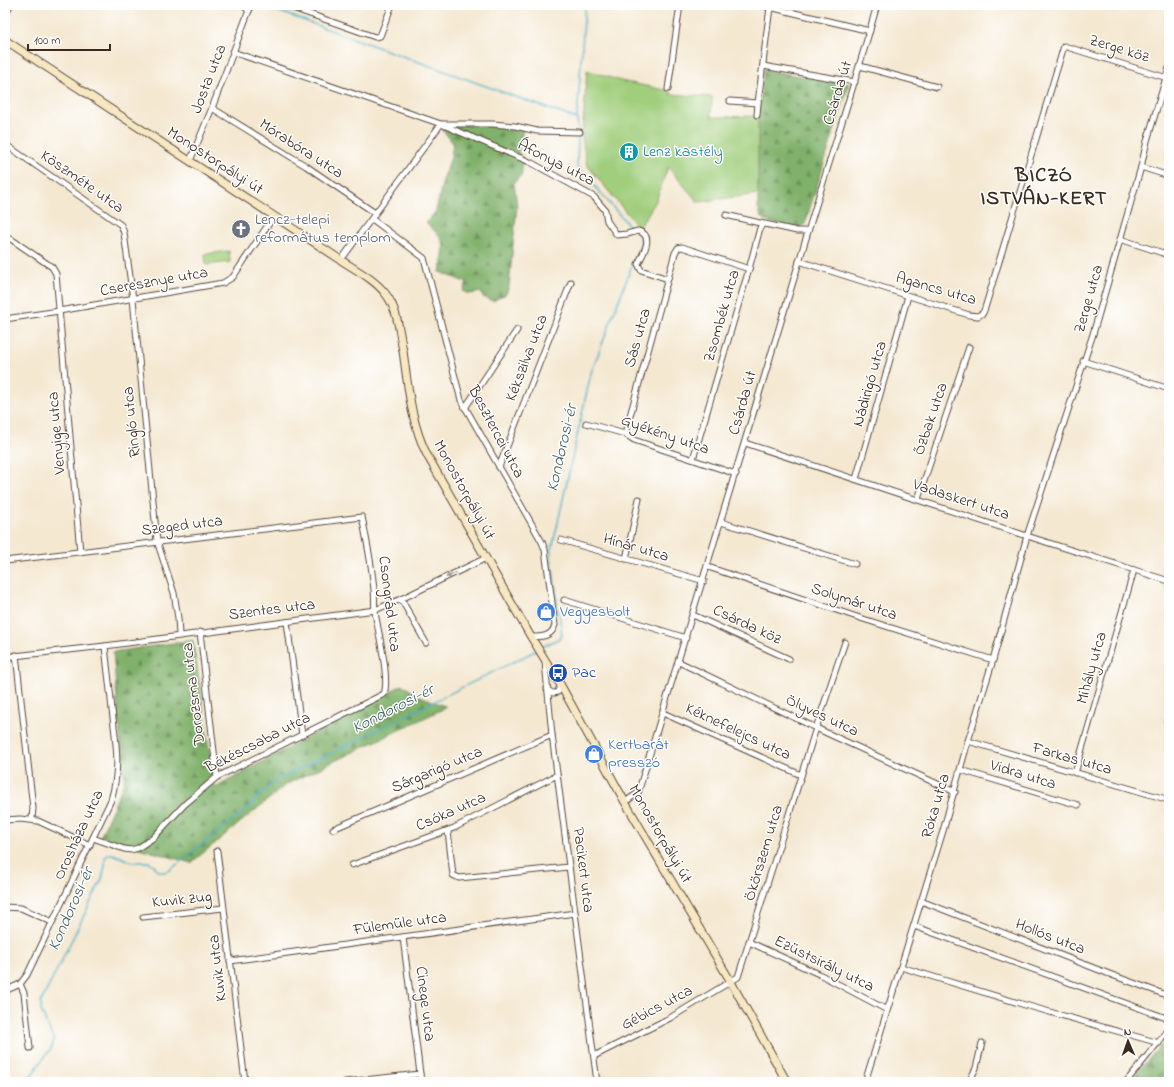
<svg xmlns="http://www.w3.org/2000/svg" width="1174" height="1087" font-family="'Indie Flower',sans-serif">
<defs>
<pattern id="forest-firs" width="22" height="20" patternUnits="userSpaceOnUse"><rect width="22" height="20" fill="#80b16b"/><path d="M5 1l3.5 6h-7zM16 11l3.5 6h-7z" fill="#6a9057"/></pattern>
</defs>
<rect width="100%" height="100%" fill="#fff"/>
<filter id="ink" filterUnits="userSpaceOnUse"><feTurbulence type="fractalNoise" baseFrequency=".025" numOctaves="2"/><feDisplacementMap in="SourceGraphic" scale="8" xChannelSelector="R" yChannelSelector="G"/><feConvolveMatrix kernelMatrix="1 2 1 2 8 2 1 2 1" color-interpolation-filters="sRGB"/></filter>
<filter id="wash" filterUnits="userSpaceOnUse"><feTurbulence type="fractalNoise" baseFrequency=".012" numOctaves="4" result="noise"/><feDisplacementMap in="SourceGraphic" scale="16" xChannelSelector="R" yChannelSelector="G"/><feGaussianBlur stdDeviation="0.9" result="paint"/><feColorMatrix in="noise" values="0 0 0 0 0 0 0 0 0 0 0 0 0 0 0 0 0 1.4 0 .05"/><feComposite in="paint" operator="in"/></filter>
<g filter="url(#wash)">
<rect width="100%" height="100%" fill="#f4e8d1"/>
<g fill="url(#forest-firs)" stroke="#5e6e44">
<polygon points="764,70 849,84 805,224 798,228 769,222 761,217 758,207 758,116"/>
<path d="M450,125H468L515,128L523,130L518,152L522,157V174L514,183L517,206L509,286L506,294L493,301L483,297L481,292L470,294L463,291L467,283L440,272C445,244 448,242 426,223L436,211L443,180L451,157L453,143L442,129Z"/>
<polygon points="193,640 215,788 402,685 420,696 447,707 287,784 191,863 100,837 124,783 113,652"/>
<polygon points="1169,1037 1169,1082 1128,1082"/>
</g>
<g fill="#a0ce7b" stroke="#6e7c4c">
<polygon points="587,70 621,81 670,91 670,94 712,97 711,117 758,116 758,194 698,202 668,167 656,201 639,228 587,165 582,138"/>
<polygon points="229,251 230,262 206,265 205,254"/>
</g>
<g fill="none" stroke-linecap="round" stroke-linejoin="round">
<g stroke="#48adc7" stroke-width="1.5">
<polyline points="261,5 577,119"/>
<polyline points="578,128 577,119 585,5"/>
<polyline points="578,136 577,166 632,229"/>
<polyline points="540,648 560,638 562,635 551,556 552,549 591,373 641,242 640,236"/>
<polyline points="26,1082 52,1047 54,1040 41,1011 41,1002 102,879 105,866 105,858 108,854 113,854 132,862 149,862 154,865 158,871 164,872 170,870 248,808 262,792 279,779 537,650"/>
</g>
</g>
</g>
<g filter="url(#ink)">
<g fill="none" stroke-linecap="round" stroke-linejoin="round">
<defs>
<g id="street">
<polyline points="243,5 249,11"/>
<polyline points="284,5 375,37 380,36 392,5"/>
<polyline points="761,5 870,31"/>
<polyline points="5,16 10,5"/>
<path d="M233,52L441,124L530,162L594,197L605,210L607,221L617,235L627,234L638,231C655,235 643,254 638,264L641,270L668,279"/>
<polyline points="763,66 855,82"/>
<polyline points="860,66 937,87"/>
<polyline points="668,89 680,5"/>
<polyline points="730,101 758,103 770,7"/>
<polyline points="212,108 306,166 375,213"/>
<polyline points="757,115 758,103"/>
<polyline points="5,144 121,225 124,233 133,299 157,541 174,593 178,618 179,635"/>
<polyline points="190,161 212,108 251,5"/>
<polyline points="1141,167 1169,176"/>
<polyline points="726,215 764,224"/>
<path d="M372,219L424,258L461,400L542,542L545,550L555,625C552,637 541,637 531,637"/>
<polyline points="5,235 52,267 56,274 80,552"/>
<polyline points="1120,239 1169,255"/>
<polyline points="341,260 441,124 493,124 515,126 537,131 580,132"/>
<polyline points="799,261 969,315 978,316 983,313 985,308 1064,46 1167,78"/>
<polyline points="5,319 59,311 223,283 233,277 274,216"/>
<polyline points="1083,361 1169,389"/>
<polyline points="465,408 517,330"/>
<polyline points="586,423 625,434 634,440 736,474"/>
<polyline points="625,434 675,253 678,248 682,247 749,269"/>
<polyline points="745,443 1027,536 1169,581"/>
<polyline points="693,459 749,269 760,228 762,225 765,224 797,231 808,231"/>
<polyline points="499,467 571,282"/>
<polyline points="856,479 908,296"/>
<polyline points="918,499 969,347"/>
<polyline points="721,522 855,564"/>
<polyline points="561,540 704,581"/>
<polyline points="626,559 639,499"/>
<path d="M5,561L362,517C367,541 372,566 374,590C375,597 374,605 375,612C378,631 390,678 384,694L217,777L185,804L153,838L138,848L131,850L124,849L93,838"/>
<polyline points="708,567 857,617 993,660"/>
<polyline points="401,599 426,643"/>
<polyline points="564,600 686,638"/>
<polyline points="693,615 789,659"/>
<polyline points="287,622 302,735"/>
<polyline points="200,632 217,777"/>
<polyline points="16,655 33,808 32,819"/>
<polyline points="5,657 105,646 375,610 401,599 486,558"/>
<polyline points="545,662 552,735 597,1082"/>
<polyline points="679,662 816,728 955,792"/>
<path d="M547,689C551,693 553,694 558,692L560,685"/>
<polyline points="663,713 801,775"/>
<polyline points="1167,721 1169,722"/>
<polyline points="968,741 1169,800"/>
<polyline points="961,770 1078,805"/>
<polyline points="1075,773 1134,570"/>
<path d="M625,802L638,793C693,617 745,439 799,262C824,176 853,91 877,5"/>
<polyline points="5,820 20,819 38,821 90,845"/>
<polyline points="333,829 552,735"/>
<polyline points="448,831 453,875 459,878 569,867"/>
<polyline points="217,851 245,1082"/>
<polyline points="352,865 454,828 557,775"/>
<polyline points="921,901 1112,975 1169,996"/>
<polyline points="5,907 21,908 52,922"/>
<polyline points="143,917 223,908"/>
<polyline points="914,926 1169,1019"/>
<polyline points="403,937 421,1082"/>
<polyline points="749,942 819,974 887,1010"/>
<polyline points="230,961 575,913"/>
<polyline points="901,967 1025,1005 1159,1043"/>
<polyline points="20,984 24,993 30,1048"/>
<path d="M5,991L20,984L27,975L111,800C121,767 116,743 112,710C110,688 107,667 105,646"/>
<polyline points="594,1056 670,1018 738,977 816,728 845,642"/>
<polyline points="345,1082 420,1074"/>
<polyline points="865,1082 943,831 968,741 993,660 1027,536 1093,334 1141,167 1147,141 1169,68"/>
<polyline points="969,1082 976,1068 982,1043"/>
<polyline points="1126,1082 1169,1029"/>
</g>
<path id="secondary" d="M5,40L341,260C356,270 374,279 385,293C398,309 399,331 403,351C408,386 411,423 427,455L531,637L560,684L625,802L731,982L787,1082"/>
</defs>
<use href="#street" stroke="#574639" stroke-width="7"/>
<use href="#secondary" stroke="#574639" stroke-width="9"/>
<use href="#street" stroke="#fff" stroke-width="5"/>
<use href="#secondary" stroke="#f7e8c3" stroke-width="7"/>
</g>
<defs><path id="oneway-solid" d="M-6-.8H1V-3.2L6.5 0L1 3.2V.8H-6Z"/></defs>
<use fill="#a79f9a" href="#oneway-solid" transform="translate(451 575) rotate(154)"/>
</g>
<defs>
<symbol id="building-disc" viewBox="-11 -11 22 22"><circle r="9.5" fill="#0f9aa8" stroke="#fff"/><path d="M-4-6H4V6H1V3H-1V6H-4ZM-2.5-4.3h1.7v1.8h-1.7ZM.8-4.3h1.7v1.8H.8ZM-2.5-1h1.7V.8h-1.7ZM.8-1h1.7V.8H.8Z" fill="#fff"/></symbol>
<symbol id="church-disc" viewBox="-11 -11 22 22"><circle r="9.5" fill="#6b7280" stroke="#fff"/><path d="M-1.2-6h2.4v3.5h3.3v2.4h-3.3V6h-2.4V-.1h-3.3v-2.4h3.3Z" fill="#fff"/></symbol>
<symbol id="shop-disc" viewBox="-11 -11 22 22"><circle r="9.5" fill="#3f7fe0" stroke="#fff"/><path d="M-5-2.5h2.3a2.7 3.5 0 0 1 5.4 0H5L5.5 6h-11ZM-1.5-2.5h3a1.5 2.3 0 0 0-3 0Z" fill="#fff"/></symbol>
<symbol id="bus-disc" viewBox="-11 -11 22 22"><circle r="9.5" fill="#1a4fb4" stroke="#fff"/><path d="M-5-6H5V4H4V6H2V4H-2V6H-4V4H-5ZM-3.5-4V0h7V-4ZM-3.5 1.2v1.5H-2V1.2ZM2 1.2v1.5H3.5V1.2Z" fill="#fff"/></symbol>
</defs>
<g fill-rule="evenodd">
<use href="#building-disc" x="618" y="141" width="22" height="22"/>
<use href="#church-disc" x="230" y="218" width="22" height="22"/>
<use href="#shop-disc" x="535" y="601" width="22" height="22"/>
<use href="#bus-disc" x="547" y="662" width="22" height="22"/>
<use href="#shop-disc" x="583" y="743" width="22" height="22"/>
</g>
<g text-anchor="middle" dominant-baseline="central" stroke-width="3" stroke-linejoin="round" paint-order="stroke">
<g font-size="16" fill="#3b2a1e" stroke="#fff">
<text transform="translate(1119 49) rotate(17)">Zerge köz</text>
<text transform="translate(209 79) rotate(-69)">Josta utca</text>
<text transform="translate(838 93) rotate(-73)">Csárda út</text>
<text transform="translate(301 149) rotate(33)">Mórabóra utca</text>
<text transform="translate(215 161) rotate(33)">Monostorpályi út</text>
<text transform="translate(556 163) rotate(27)">Áfonya utca</text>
<text transform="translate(82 182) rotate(35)">Köszméte utca</text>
<text transform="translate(154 282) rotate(-10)">Cseresznye utca</text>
<text transform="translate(936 289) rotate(16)">Agancs utca</text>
<text transform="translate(1089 299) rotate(-74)">Zerge utca</text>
<text transform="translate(722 316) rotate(-74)">Zsombék utca</text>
<text transform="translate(638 338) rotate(-74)">Sás utca</text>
<text transform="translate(527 358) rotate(-69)">Kékszilva utca</text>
<text transform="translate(870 384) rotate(-74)">Nádirigó utca</text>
<text transform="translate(743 403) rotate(-74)">Csárda út</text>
<text transform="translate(931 419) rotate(-71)">Őzbak utca</text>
<text transform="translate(132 422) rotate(-96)">Ringló utca</text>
<text transform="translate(496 432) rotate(62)">Besztercei utca</text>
<text transform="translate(57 433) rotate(-95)">Venyige utca</text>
<text transform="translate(665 435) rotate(19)">Gyékény utca</text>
<text transform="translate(464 490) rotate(61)">Monostorpályi út</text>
<text transform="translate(961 500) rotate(18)">Vadaskert utca</text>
<text transform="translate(182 526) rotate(-7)">Szeged utca</text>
<text transform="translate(636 548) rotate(16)">Hínár utca</text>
<text transform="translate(854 602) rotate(18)">Solymár utca</text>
<text transform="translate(389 604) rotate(83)">Csongrád utca</text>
<text transform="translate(272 610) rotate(-7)">Szentes utca</text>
<text transform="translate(747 625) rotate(25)">Csárda köz</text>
<text transform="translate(1092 668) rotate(-74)">Mihály utca</text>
<text transform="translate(194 694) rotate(-97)">Dorozsma utca</text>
<text transform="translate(822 716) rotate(25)">Ölyves utca</text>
<text transform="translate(738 732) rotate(25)">Kéknefelejcs utca</text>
<text transform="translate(258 743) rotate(-27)">Békéscsaba utca</text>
<text transform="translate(1072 759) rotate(16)">Farkas utca</text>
<text transform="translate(437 770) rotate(-23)">Sárgarigó utca</text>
<text transform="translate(1023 775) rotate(17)">Vidra utca</text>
<text transform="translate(936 806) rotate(-74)">Róka utca</text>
<text transform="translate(451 812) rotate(-24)">Csóka utca</text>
<text transform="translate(660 834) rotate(60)">Monostorpályi út</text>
<text transform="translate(79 835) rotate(-65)">Orosháza utca</text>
<text transform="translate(764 853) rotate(-73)">Ökörszem utca</text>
<text transform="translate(583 870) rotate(83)">Pacikert utca</text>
<text transform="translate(182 900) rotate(-6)">Kuvik zug</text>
<text transform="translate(400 924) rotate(-8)">Fülemüle utca</text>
<text transform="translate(1050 937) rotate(21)">Hollós utca</text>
<text transform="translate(824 964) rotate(26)">Ezüstsirály utca</text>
<text transform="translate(218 968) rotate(-97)">Kuvik utca</text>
<text transform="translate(425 1004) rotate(83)">Cinege utca</text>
<text transform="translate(657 1008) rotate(-28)">Gébics utca</text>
</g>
<g font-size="16" fill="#0d838f" stroke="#fff" text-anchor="start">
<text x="643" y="152">Lenz kastély</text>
</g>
<g font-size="16" fill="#5b616d" stroke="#fff" text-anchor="start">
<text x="255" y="220">Lencz-telepi<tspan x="255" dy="18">református templom</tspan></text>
</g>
<g font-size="16" fill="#366cbe" stroke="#fff" text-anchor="start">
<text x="560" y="612">Vegyesbolt</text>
<text x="608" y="745">Kertbarát<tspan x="608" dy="18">presszó</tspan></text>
</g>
<g font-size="16" fill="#164399" stroke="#fff" text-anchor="start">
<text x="572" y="673">Pac</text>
</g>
<g font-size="17" font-style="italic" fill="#405e62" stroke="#fff">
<text transform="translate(562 448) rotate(-77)">Kondorosi-ér</text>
<text transform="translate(393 709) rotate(-27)">Kondorosi-ér</text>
<text transform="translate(71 909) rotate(-66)">Kondorosi-ér</text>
</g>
<g font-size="20" font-weight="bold" letter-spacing="1" fill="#3b2a1e" stroke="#fff">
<text x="1044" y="176">BICZÓ<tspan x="1044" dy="23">ISTVÁN-KERT</tspan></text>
</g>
</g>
<rect width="1174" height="1087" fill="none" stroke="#fff" stroke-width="20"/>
<g transform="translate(1128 1041) rotate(358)" stroke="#ffffff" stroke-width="3" paint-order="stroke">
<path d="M0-3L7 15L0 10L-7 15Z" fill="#3b2a1e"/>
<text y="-6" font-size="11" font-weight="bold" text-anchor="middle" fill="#3b2a1e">N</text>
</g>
<path d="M28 44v6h82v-6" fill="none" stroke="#3b2a1e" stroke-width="2"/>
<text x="34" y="44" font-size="12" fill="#3b2a1e" stroke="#ffffff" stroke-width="3" paint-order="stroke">100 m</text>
</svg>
